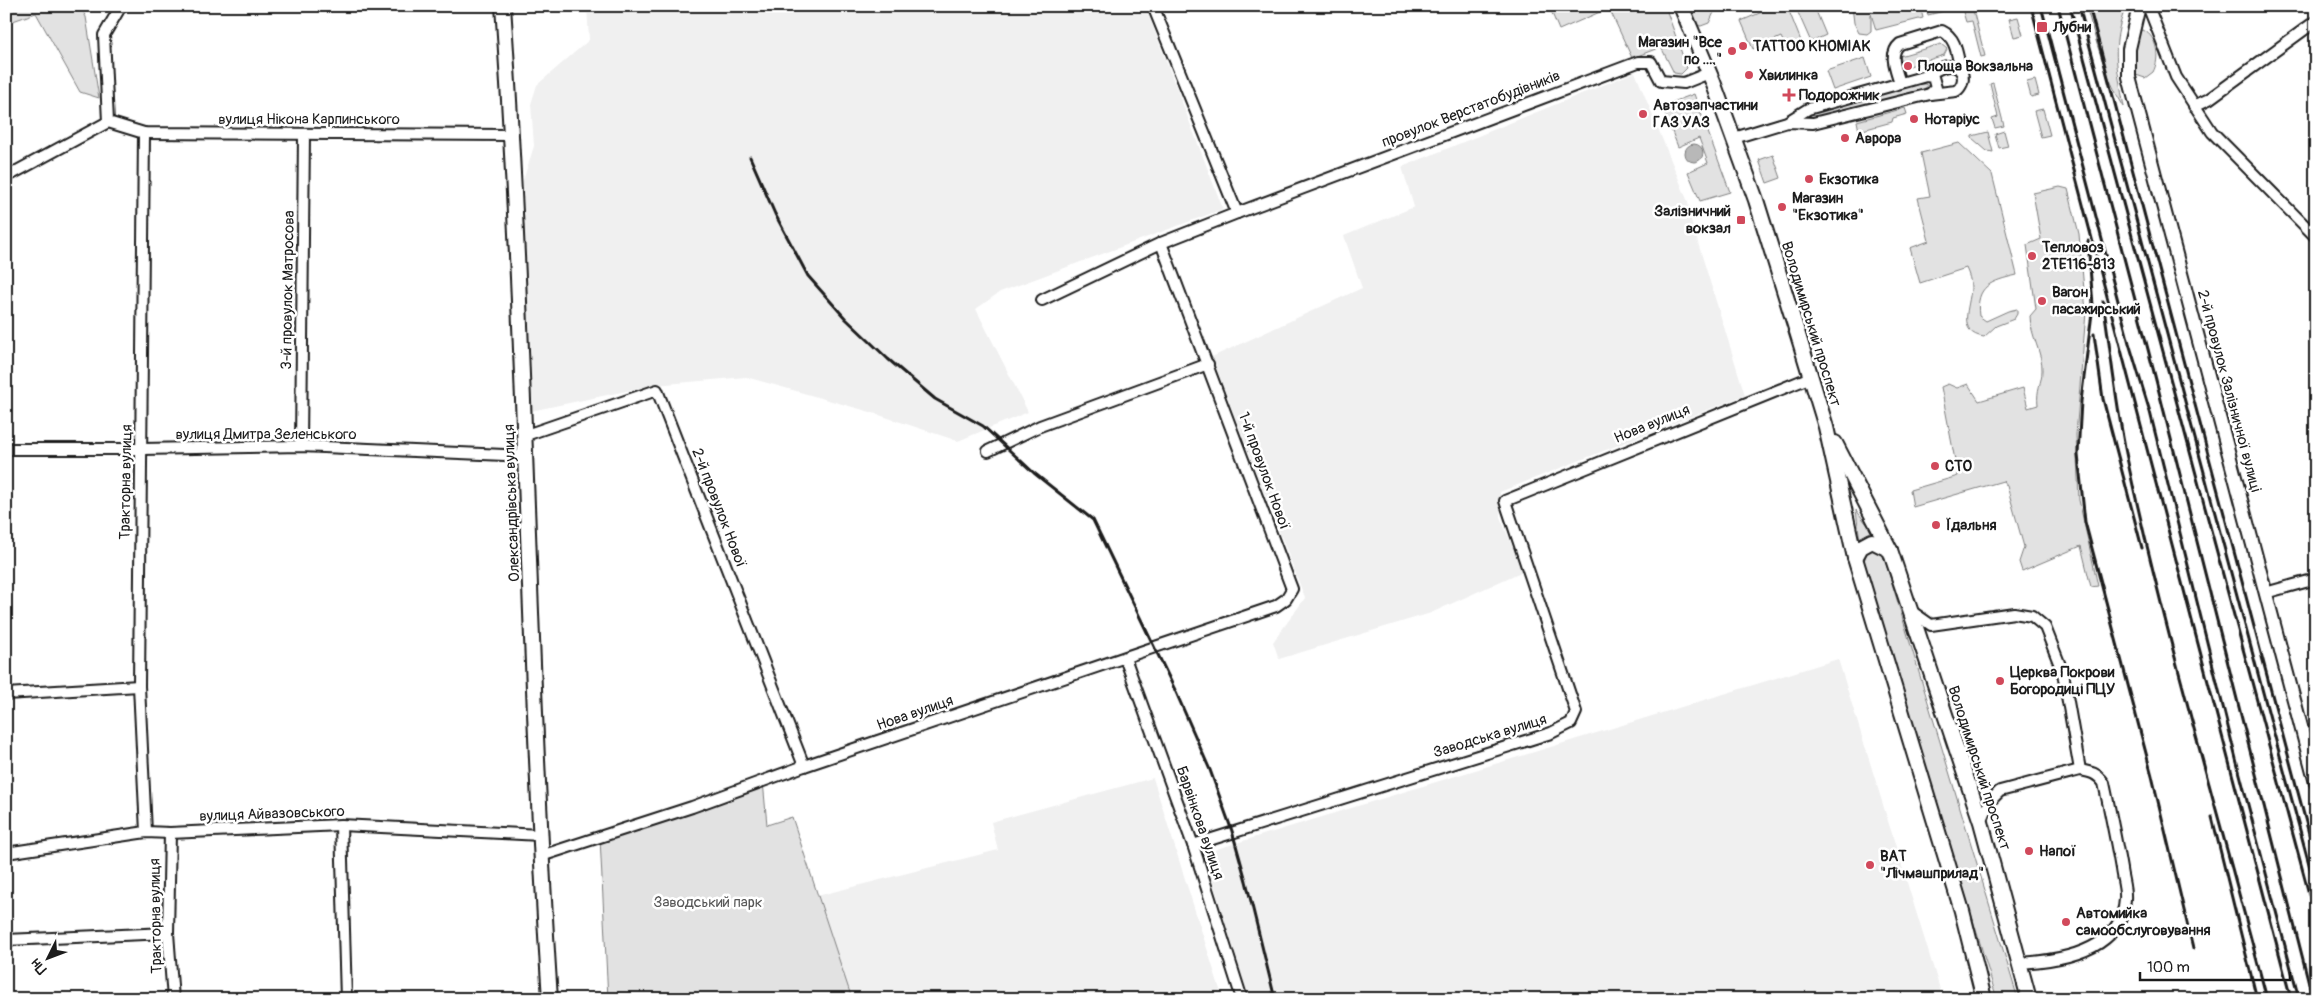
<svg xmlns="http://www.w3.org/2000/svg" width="2322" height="1005" font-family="Pangolin,sans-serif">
<rect width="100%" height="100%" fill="#fff"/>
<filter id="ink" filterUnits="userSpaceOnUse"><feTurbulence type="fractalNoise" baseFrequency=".02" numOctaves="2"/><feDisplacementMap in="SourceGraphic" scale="10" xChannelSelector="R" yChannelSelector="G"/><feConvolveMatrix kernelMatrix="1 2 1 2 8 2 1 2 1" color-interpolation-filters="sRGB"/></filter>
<g filter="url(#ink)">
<g fill="#f0f0f0">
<polygon points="587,6 1145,6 1223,209 1000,292 976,309 1028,412 958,441 867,411 746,377 655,385 526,412 523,181 534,146 531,104 537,85 589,40"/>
<polygon points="1635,72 1688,202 1690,217 1745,395 1500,492 1500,517 1523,571 1431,613 1279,659 1273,642 1305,598 1212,357 1362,288 1344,236 1414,207 1402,167"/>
<polygon points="1838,659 1943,999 1249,999 1204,853"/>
<polygon points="1153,778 1223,999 852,999 817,896 998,850 991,822"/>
</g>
<g fill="#e2e2e2" stroke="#7f7f7f">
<polygon points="6,6 80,6 86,17 99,98 80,92 36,13 10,22 6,17"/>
<polygon points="1549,6 1665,6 1687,68 1681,74 1674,73 1661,47 1632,58 1609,8 1559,30"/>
<polygon points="1688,6 1717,6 1709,23 1701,26 1695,25"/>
<polygon points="1776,6 1787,6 1803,46 1788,52 1781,37 1753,49 1741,21"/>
<polygon points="1800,6 1814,6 1826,35 1811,42 1796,8"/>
<polygon points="1852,6 1869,6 1871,10 1885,6 1920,6 1923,18 1876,30 1871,14 1871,31 1867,34 1859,33 1854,23"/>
<polygon points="1926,6 1951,6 1952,9 1928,15"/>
<path d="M2086,6H2126C2110,48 2117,65 2124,107C2105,77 2096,41 2086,6Z"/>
<polygon points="1973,10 1985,56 1981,57 1972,21 1966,22 1963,12"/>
<polygon points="2018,17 2023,35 2014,37 2009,19"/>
<path d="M2143,30C2158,37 2160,59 2153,72L2145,78L2136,75L2132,65L2137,32Z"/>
<polygon points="1941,44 1947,49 1944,55 1903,68 1900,56"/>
<polygon points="1865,58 1871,77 1833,90 1826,71"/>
<polygon points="2035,80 2039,95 2031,97 2027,82"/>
<polygon points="1993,83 2004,126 1995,128 1992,119 1998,117 1990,84"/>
<polygon points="1920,84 1925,84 1928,86 1922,90 1811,119 1809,112"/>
<polygon points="1694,94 1730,192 1700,201 1688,172 1708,163 1699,138 1678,147 1662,106"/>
<polygon points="1905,108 1907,114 1893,118 1892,122 1859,131 1857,121"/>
<polygon points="2043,109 2050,135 2041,137 2034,111"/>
<polygon points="2004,131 2008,146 1999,148 1995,134"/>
<polygon points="1988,132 1993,152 1987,151 1972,138 1972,136"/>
<path d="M1959,143L1992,174L2017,275C1992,281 1975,285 1979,316L1986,321L2008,311L2017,309V314L2014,319L1996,326L1984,337C1956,333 1970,307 1971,288C1971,280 1969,275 1966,268L1920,283L1910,248L1929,241L1918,198L1930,196L1921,153Z"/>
<polygon points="1773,155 1781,178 1767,183 1759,160"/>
<path d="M2060,187L2068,189L2079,234L2086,312L2076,435L2079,500L2098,586L2091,587L2081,546L2022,571L2019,562L2024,547L2007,486L2003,481L1913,507L1910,490L1958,476L1941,387L1948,384L1957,388L1968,384L1979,401L2023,388L2028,408L2038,405C2036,389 2042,383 2042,370C2043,354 2030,335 2030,316L2036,309L2027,245L2041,239L2033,193Z"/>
<polygon points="1856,510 1876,536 1868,535 1860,541"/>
<polygon points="1874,549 1883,554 1884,557 2018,999 1997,999 1864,561 1867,552"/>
<polygon points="763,781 767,825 792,817 852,999 608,999 600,838"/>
</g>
<circle fill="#b8b8b8" stroke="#7a7a7a" cx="1694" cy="153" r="9"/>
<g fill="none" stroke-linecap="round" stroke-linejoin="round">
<defs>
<g id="minor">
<polyline points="1153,6 1237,213"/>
<polyline points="2148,6 2176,77 2212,132 2316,237"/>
<path d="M1926,76C1933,72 1941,66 1949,66C1965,65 1967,83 1956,91L1930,94"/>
<path d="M1900,83C1896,69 1888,54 1900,44L1942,31C1957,38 1957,56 1961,71"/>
<polyline points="2194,106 2209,99 2316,21"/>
<polyline points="108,122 144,133 512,135"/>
<polyline points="144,133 139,686 146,832"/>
<polyline points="1734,138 1787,122 1808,109 1926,76 1933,77 1936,88 1930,94 1813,123 1787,122"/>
<polyline points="6,177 108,122 104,35 121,6"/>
<polyline points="1042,300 1161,243 1237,213 1638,62 1651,62 1661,81 1684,83 1709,73"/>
<polyline points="526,435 657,390 804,766"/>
<polyline points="301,446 304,134"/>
<polyline points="6,449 142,449 301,446 526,456"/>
<polyline points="988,451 1040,426 1208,364"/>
<polyline points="2265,593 2316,579"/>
<polyline points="1911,611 1931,625 2014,613 2032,616 2045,627 2063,673 2080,770"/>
<polyline points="1125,658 1193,845 1242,999"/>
<polyline points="6,694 139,686"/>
<path d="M1981,822L1990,801L2000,791L2080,770C2091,772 2097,773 2104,783C2110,811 2116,840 2121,869C2122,878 2126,890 2125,899C2122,951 2060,961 2018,963"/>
<polyline points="341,825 346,999"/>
<polyline points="170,833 168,933 173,999"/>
<polyline points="1193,845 1551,733 1571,723 1576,712 1505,501 1811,377"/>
<polyline points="6,853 146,832 170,833 341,825 540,835"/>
<polyline points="541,856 692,807 804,766 1276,606 1286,599 1292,589 1161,243"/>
<polyline points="6,940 168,933"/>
</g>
<polyline id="tertiary" points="2139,6 2129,49 2129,77 2316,783"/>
<g id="secondary">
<path d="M503,6C526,337 528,668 550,999"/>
<polyline points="1681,6 1713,82 1756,200 1798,335 1826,427 1855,558 1962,911 1984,999"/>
<polyline points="1835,443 1890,550"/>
<polyline points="1855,558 1861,547 1872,541 1890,550 1981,822 2029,999"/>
</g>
</defs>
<use href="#minor" stroke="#1c1c1c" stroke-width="14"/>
<use href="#tertiary" stroke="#1c1c1c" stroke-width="16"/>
<use href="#secondary" stroke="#1c1c1c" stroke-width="18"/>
<use href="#minor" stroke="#fff" stroke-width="10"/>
<use href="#tertiary" stroke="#fff" stroke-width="12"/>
<use href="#secondary" stroke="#fff" stroke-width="14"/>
<g stroke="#1c1c1c" stroke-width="3">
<polyline points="2031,6 2291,999"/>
<polyline points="2041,6 2129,343 2150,412 2236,759 2299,999"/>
<polyline points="2058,6 2155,376 2313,999"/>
<polyline points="2070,6 2316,920"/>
<polyline points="2079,6 2316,890"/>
<polyline points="2089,6 2316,860"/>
<polyline points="750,157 775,214 808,276 846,319 888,359 935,399 983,426 1034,473 1093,520 1175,690 1210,770 1232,831 1246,881 1275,999"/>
<polyline points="2088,241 2093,305 2081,401 2078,455 2085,522 2152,776 2193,948"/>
<path d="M2103,301C2111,353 2116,406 2127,458C2166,640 2220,818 2267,999"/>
<polyline points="2094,334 2103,399 2142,548"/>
<polyline points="2212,817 2257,999"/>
</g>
</g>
</g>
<g fill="#d1495b" stroke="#fff" stroke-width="2">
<rect x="2036" y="21" width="12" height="12" rx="2.5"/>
<circle cx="1743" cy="46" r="5"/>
<circle cx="1732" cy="51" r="5"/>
<circle cx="1908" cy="66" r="5"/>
<circle cx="1749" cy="75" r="5"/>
<path d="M1786.5 87.5h5v5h5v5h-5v5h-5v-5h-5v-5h5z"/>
<circle cx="1643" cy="114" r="5"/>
<circle cx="1914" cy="119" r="5"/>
<circle cx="1845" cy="138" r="5"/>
<circle cx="1809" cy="179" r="5"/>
<circle cx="1782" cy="207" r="5"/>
<rect x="1736" y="215" width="10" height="10" rx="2.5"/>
<circle cx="2032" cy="256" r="5"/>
<circle cx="2042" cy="301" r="5"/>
<circle cx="1935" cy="466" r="5"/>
<circle cx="1936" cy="525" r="5"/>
<circle cx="2000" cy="681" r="5"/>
<circle cx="2029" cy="851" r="5"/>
<circle cx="1870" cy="865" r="5"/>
<circle cx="2066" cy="922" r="5"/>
</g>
<g text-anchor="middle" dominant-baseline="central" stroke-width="5" stroke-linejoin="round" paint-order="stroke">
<g font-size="15" font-weight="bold" fill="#1c1c1c" stroke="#fff" text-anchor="start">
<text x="2053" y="27">Лубни</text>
<text x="1722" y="42" text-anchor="end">Магазин "Все<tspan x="1722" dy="17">по ...."</tspan></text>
<text x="1753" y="46">TATTOO KHOMIAK</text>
<text x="1918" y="66">Площа Вокзальна</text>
<text x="1759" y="75">Хвилинка</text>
<text x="1799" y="95">Подорожник</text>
<text x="1653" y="105">Автозапчастини<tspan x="1653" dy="17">ГАЗ УАЗ</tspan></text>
<text x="1924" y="119">Нотаріус</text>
<text x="1855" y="138">Аврора</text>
<text x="1819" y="179">Екзотика</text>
<text x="1792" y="198">Магазин<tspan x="1792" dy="17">"Екзотика"</tspan></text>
<text x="1731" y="211" text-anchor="end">Залізничний<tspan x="1731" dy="17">вокзал</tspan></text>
<text x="2042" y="247">Тепловоз<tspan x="2042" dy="17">2ТЕ116-813</tspan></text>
<text x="2052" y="292">Вагон<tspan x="2052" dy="17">пасажирський</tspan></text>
<text x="1945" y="466">СТО</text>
<text x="1946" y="525">Їдальня</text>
<text x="2010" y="672">Церква Покрови<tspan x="2010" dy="17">Богородиці ПЦУ</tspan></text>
<text x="2039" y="851">Напої</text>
<text x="1880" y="856">ВАТ<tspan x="1880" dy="17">"Лічмашприлад"</tspan></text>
<text x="2076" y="913">Автомийка<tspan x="2076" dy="17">самообслуговування</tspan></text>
</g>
<g font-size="15" fill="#1c1c1c" stroke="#fff">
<text transform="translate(1471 109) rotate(-21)">провулок Верстатобудівників</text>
<text x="309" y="119">вулиця Нікона Карпинського</text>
<text transform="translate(288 290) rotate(-89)">3-й провулок Матросова</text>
<text transform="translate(1811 324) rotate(73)">Володимирський проспект</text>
<text transform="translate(2229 391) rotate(75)">2-й провулок Залізничної вулиці</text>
<text transform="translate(1652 424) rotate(-22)">Нова вулиця</text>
<text x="266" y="434">вулиця Дмитра Зеленського</text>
<text transform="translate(1264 471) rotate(70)">1-й провулок Нової</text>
<text transform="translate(126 482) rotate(-89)">Тракторна вулиця</text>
<text transform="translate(512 503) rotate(-92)">Олександрівська вулиця</text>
<text transform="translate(719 508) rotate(69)">2-й провулок Нової</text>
<text transform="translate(915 713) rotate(-19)">Нова вулиця</text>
<text transform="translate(1490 736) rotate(-17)">Заводська вулиця</text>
<text transform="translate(1979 768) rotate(72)">Володимирський проспект</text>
<text transform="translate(272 814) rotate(-2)">вулиця Айвазовського</text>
<text transform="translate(1200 823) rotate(71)">Барвінкова вулиця</text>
<text transform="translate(156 916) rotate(-91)">Тракторна вулиця</text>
</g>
<g font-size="15" fill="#575757" stroke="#fff">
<text x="708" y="902">Заводський парк</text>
</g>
</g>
<rect width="2322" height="1005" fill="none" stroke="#fff" stroke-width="25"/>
<rect x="12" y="12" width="2297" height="980" fill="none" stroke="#1c1c1c" stroke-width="2" filter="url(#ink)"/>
<g transform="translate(48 958) rotate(228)" stroke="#ffffff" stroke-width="4" paint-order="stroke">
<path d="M0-4L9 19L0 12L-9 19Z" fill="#1c1c1c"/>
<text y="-8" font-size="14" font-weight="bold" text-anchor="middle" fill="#1c1c1c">Пн</text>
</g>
<path d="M2140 972v8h150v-8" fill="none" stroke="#1c1c1c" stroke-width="2.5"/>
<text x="2147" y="972" font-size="15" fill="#1c1c1c" stroke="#ffffff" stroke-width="4" paint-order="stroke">100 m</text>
</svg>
